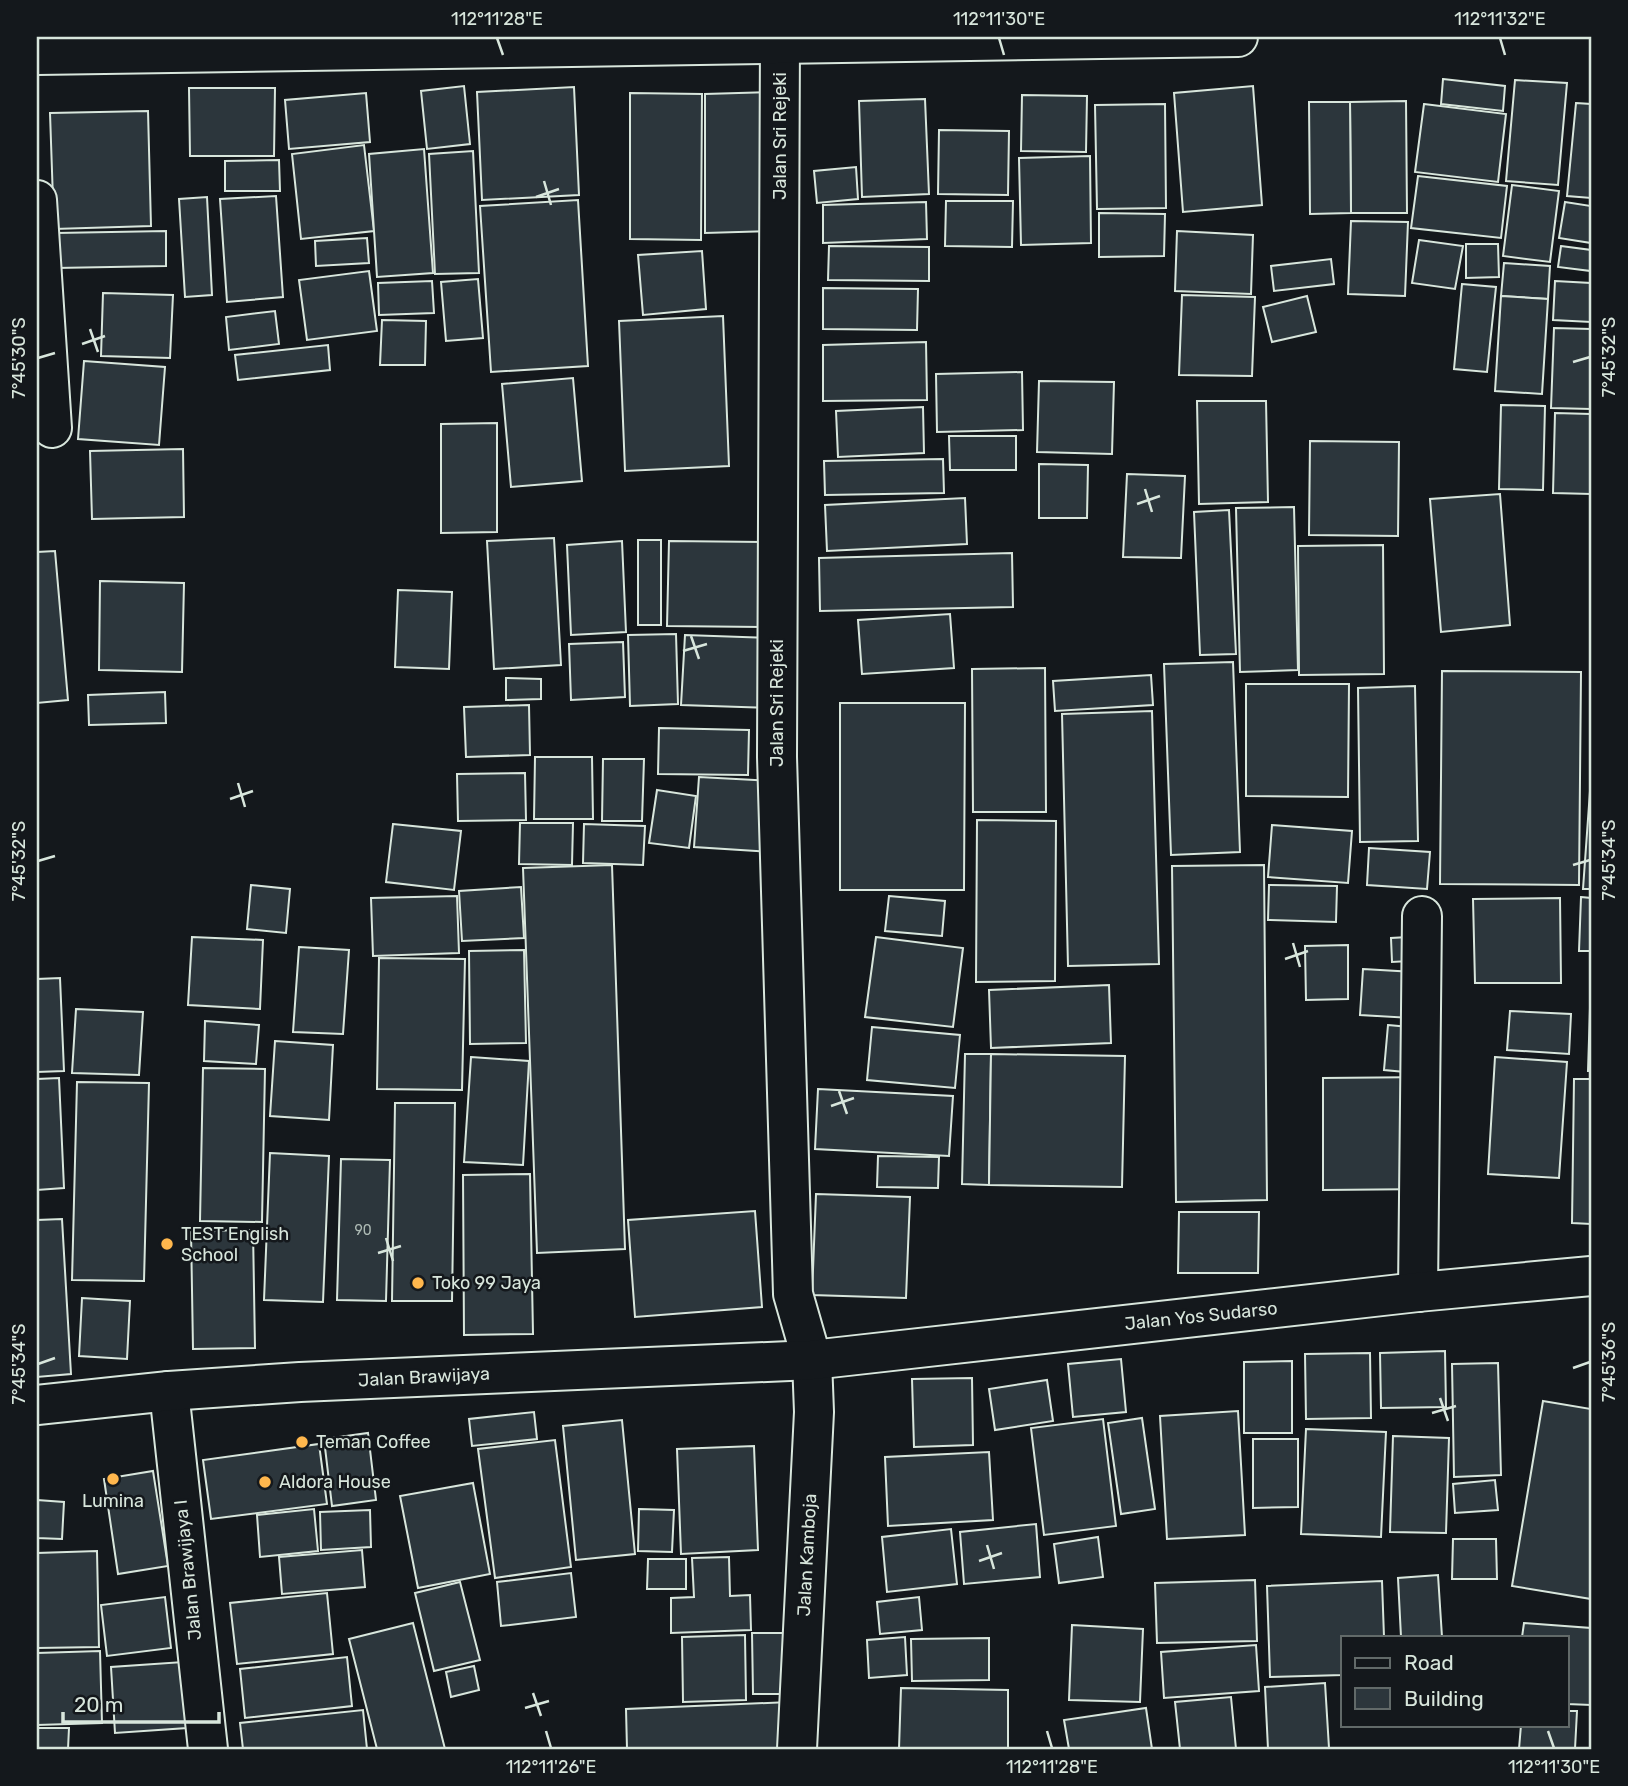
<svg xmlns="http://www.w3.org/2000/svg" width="1628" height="1786" font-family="Rubik,sans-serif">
<rect width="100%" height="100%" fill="#14181c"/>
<g fill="#2c363c" stroke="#d8e6dc" stroke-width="2">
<polygon points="1443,79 1505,86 1503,111 1441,104"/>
<polygon points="1515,80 1567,83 1558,185 1506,181"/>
<polygon points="464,86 470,144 427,149 421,91"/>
<polygon points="1253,86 1262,205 1183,212 1174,93"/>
<polygon points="574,87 579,195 482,200 477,92"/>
<polygon points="189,88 275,88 274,156 190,156"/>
<polygon points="770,92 771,231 705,233 705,94"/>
<polygon points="366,93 370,142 289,149 285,100"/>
<polygon points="630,93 702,94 701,240 630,239"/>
<polygon points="1022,95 1087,96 1086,152 1021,151"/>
<polygon points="925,99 929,194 862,197 859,101"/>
<polygon points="1406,101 1407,213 1351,213 1350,102"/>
<polygon points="1309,102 1350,102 1351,213 1310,214"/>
<polygon points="1576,103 1591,104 1591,198 1567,196"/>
<polygon points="1165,104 1166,208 1097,209 1095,105"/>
<polygon points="1424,104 1506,114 1498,182 1415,172"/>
<polygon points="148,111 151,226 54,229 50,113"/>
<polygon points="939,130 1009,131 1008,195 938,194"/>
<polygon points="364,145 374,231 301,239 292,154"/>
<polygon points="424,149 433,273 377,277 369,154"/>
<polygon points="473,151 479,273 435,274 429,154"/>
<polygon points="1090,156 1091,243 1021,245 1019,158"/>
<polygon points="279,160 280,191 225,191 225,161"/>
<polygon points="856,167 858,199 817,203 814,171"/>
<polygon points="1418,176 1507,186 1501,238 1411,228"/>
<polygon points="1512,185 1559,191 1550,262 1503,256"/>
<polygon points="276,196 283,297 227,302 220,199"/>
<polygon points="207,197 212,295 185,297 179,199"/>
<polygon points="578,200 588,366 491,372 480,206"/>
<polygon points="946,201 1013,201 1012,247 945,246"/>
<polygon points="926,202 927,239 823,243 823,205"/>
<polygon points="1565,202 1591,206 1591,243 1559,238"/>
<polygon points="1099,213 1165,214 1164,256 1099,257"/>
<polygon points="1351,221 1408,222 1405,296 1348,294"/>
<polygon points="166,231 166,266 56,268 56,233"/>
<polygon points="1177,231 1253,235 1251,294 1175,291"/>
<polygon points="367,238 369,263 316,266 315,241"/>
<polygon points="1419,240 1463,246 1455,289 1412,283"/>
<polygon points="1466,244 1498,244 1499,277 1466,278"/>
<polygon points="829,246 929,247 929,281 828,280"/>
<polygon points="1561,246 1591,250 1591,271 1558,267"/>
<polygon points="702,251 706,309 643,315 638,255"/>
<polygon points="1331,259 1334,284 1274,291 1271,266"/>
<polygon points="1504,263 1550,266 1548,299 1501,296"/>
<polygon points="369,271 377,331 307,340 299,280"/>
<polygon points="478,279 483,338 446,341 441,282"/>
<polygon points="432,281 434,313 379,315 378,283"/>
<polygon points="1555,281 1591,283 1591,322 1553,320"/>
<polygon points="1462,284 1496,287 1487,372 1454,369"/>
<polygon points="823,288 918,289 917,330 823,329"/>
<polygon points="103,293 173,295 170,358 101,356"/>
<polygon points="1182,295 1255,297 1252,376 1179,375"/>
<polygon points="1307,296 1316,332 1272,342 1263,307"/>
<polygon points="1501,296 1548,299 1542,394 1495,391"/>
<polygon points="275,311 279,344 229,350 226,317"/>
<polygon points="723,316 729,466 625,471 619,321"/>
<polygon points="382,320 426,321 425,365 380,365"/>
<polygon points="1554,328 1591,329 1591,409 1551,408"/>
<polygon points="926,342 927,400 823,401 823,345"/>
<polygon points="328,345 330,370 238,380 235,355"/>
<polygon points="84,361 165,367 159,445 78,439"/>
<polygon points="1022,372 1023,430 937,432 936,374"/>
<polygon points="573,378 582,481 511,487 502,384"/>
<polygon points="1039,381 1114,382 1112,454 1037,452"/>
<polygon points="1197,401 1266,401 1268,502 1199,504"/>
<polygon points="1501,405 1545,406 1543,490 1499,489"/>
<polygon points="923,407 924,453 838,457 836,411"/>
<polygon points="1555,413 1591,414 1591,494 1553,493"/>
<polygon points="497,423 497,532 441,533 441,424"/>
<polygon points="949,436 1016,436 1016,470 950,470"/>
<polygon points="1310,441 1399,442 1398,536 1309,535"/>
<polygon points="183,449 184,517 92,519 90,451"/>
<polygon points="943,459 944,493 825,495 824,461"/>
<polygon points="1039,464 1088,465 1087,518 1039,518"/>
<polygon points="1127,474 1185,476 1181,558 1123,557"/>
<polygon points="1500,494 1510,625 1441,632 1430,499"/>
<polygon points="965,498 967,544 827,551 825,505"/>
<polygon points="1294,507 1298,670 1240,672 1236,508"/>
<polygon points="1229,510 1236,654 1200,655 1194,512"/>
<polygon points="554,538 561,665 494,669 487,541"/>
<rect x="638" y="540" width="23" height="85"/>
<polygon points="622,541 626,632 571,635 567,545"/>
<polygon points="669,541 764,542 762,627 667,626"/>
<polygon points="1383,545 1384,674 1299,675 1298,546"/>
<polygon points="55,551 68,700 37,703 37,552"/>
<polygon points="1012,553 1013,607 820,611 819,558"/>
<polygon points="100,581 184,583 182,672 99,670"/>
<polygon points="398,590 452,592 449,669 395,667"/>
<polygon points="950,614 954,668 862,674 858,620"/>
<polygon points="676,634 678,704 630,706 628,635"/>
<polygon points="685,635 773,638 770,708 681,705"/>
<polygon points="623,642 625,697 571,700 569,644"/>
<polygon points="1233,662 1240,852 1171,855 1164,664"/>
<polygon points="1045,668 1046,812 973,812 972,669"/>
<polygon points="1442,671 1581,672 1579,885 1440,884"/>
<polygon points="1151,675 1153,705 1055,711 1053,681"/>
<polygon points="506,678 541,679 541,699 506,700"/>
<polygon points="1246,684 1349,684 1348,797 1246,796"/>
<polygon points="1415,686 1418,841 1360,842 1358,688"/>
<polygon points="165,692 166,723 89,725 88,695"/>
<polygon points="840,703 965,703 964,890 840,890"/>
<polygon points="529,705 530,755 466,757 464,707"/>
<polygon points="1152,711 1159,964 1068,966 1062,714"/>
<polygon points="659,728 749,730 748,775 658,774"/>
<polygon points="535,757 592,757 593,819 534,819"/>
<polygon points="603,759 644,759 642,821 602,821"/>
<polygon points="525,773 526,820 458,821 457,774"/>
<polygon points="699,777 774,781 770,852 694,847"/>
<polygon points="1591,777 1591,889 1583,889"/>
<polygon points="657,790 696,796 689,848 649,843"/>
<polygon points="977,820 1056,821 1055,981 976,982"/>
<polygon points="520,823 573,823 572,865 519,864"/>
<polygon points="393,824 461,831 454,890 386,882"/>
<polygon points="584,824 645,826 643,865 583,863"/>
<polygon points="1272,825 1352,831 1348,883 1268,877"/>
<polygon points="1369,848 1430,852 1427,889 1367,885"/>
<polygon points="612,865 625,1249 537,1253 523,868"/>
<polygon points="1264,865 1267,1200 1176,1202 1172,866"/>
<polygon points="251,885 290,889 286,933 247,929"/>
<polygon points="1269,885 1337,886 1336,922 1268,920"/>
<polygon points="521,887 524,938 462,941 459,891"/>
<polygon points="457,896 459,953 373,956 371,898"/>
<polygon points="889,896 945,901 942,936 885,931"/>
<polygon points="1581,897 1591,898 1591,951 1579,951"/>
<polygon points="1560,898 1561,983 1475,983 1473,899"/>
<polygon points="1426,936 1427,960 1392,962 1391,938"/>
<polygon points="192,937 263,940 260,1009 188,1005"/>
<polygon points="876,937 963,948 953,1027 865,1017"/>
<polygon points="1348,945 1348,999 1306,1000 1305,946"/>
<polygon points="299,947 349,950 343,1034 293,1032"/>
<polygon points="524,950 526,1043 470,1044 469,951"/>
<polygon points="379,958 465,959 462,1090 377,1089"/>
<polygon points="1363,969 1414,972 1411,1018 1360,1015"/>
<polygon points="60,978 64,1071 37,1072 37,979"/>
<polygon points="1109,985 1111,1043 991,1048 989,990"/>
<polygon points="1590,1008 1591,1008 1591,1071 1588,1071"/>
<polygon points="76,1009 143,1012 139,1075 72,1073"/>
<polygon points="1510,1011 1571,1014 1569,1054 1507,1050"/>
<polygon points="205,1021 259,1025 256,1064 204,1061"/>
<polygon points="1388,1025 1431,1029 1427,1074 1384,1070"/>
<polygon points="872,1027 960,1035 955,1088 867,1080"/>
<polygon points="275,1041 333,1045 329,1120 270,1116"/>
<polygon points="965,1054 991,1054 989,1185 962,1184"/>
<polygon points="991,1054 1125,1056 1122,1187 989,1185"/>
<polygon points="471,1057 529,1061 523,1165 464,1162"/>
<polygon points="1495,1057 1567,1062 1559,1178 1488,1174"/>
<polygon points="203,1068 265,1069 262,1222 200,1221"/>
<polygon points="1431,1077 1431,1189 1323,1190 1323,1078"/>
<polygon points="59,1078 64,1188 37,1190 37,1079"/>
<polygon points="1574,1079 1591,1079 1591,1224 1572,1223"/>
<polygon points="77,1082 149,1083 144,1281 72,1280"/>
<polygon points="818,1089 953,1096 949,1156 815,1149"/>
<polygon points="395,1103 455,1103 452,1301 392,1301"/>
<polygon points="270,1153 329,1156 323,1302 264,1300"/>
<polygon points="878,1156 939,1157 938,1188 877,1187"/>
<polygon points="341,1159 390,1160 386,1301 337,1300"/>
<polygon points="530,1174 533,1334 464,1335 463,1175"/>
<polygon points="816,1194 910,1197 906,1298 812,1295"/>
<polygon points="755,1211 762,1307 635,1317 628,1220"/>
<polygon points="1179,1212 1259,1212 1258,1273 1178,1273"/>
<polygon points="62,1219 71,1374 37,1377 37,1220"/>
<polygon points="253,1230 255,1348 193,1349 191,1231"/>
<polygon points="82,1298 130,1301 127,1359 79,1356"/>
<polygon points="1445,1351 1446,1407 1381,1408 1380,1353"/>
<polygon points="1370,1353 1371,1418 1306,1419 1305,1354"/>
<polygon points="1121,1359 1126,1412 1073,1417 1068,1364"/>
<polygon points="1292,1361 1292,1433 1244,1433 1244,1362"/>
<polygon points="1498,1363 1501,1475 1454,1477 1452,1364"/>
<polygon points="972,1378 973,1445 914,1447 912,1379"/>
<polygon points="1047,1380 1053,1421 995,1430 989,1389"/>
<polygon points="1543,1401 1591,1409 1591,1599 1512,1586"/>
<polygon points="1238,1411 1245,1535 1167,1539 1160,1416"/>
<polygon points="534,1412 537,1439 472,1446 469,1419"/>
<polygon points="1142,1418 1155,1509 1121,1514 1108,1423"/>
<polygon points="1103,1419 1116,1526 1044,1535 1031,1428"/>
<polygon points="622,1420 635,1554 576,1560 563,1426"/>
<polygon points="1306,1429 1386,1432 1381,1537 1301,1534"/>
<polygon points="368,1433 376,1500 332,1506 324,1439"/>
<polygon points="1393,1436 1449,1438 1446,1533 1390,1532"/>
<polygon points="1253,1439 1298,1439 1298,1507 1253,1508"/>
<polygon points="555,1440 571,1567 495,1578 478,1449"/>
<polygon points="319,1444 327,1504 211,1519 203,1460"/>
<polygon points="754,1446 758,1550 681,1554 677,1449"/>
<polygon points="989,1452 993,1520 888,1526 885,1457"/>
<polygon points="153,1471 168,1566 118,1574 104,1479"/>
<polygon points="1495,1480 1498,1510 1455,1513 1453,1484"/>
<polygon points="473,1483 490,1574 418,1588 400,1496"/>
<polygon points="37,1500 64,1502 62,1539 37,1538"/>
<polygon points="314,1509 318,1551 260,1557 257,1515"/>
<polygon points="639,1509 674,1510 672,1552 638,1551"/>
<polygon points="370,1510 371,1547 321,1550 320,1512"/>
<polygon points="1036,1524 1040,1577 964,1584 960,1532"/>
<polygon points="951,1529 957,1584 887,1592 882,1537"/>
<polygon points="1098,1537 1103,1577 1059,1583 1054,1544"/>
<polygon points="1453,1539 1496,1539 1497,1579 1452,1579"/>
<polygon points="362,1550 365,1587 282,1594 279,1557"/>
<polygon points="97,1551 99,1647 37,1648 37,1553"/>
<polygon points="729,1557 730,1596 750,1595 751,1630 671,1633 671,1598 694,1597 692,1558"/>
<polygon points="648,1559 686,1559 686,1589 647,1589"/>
<polygon points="571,1573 576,1617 501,1626 497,1582"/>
<polygon points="1438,1575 1442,1637 1401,1637 1398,1578"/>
<polygon points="1255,1580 1257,1641 1157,1643 1155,1583"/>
<polygon points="1382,1581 1384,1637 1343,1637 1343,1675 1270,1677 1267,1586"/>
<polygon points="460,1582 480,1660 434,1671 415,1593"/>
<polygon points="327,1593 333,1654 237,1664 230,1603"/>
<polygon points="165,1597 171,1648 107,1656 101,1605"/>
<polygon points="919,1597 922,1630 880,1634 877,1602"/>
<polygon points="413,1623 445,1749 377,1749 349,1639"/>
<polygon points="1524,1623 1591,1628 1591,1705 1567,1704 1567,1637 1522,1637"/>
<polygon points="1072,1625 1143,1629 1140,1702 1069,1700"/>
<polygon points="752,1633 792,1633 791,1694 753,1694"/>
<polygon points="745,1635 746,1700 683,1702 682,1637"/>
<polygon points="905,1637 907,1675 869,1678 867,1640"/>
<polygon points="989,1638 989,1680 912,1681 911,1639"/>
<polygon points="1256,1645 1259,1691 1164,1698 1161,1652"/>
<polygon points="100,1651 102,1723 37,1725 37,1653"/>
<polygon points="347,1657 352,1706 245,1718 240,1669"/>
<polygon points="183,1662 187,1728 115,1733 111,1667"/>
<polygon points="474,1666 479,1690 451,1697 446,1672"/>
<polygon points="1325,1683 1329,1748 1268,1749 1265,1687"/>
<polygon points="901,1688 1008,1690 1008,1749 899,1749"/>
<polygon points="1231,1697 1236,1749 1180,1749 1175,1702"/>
<polygon points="789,1702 790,1749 627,1749 626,1709"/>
<polygon points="1146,1708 1152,1749 1069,1749 1064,1720"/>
<polygon points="363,1710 367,1749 243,1749 240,1723"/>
<polygon points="1567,1711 1577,1711 1575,1749 1519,1749 1521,1725 1567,1725"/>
<polygon points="37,1728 69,1728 68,1749 37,1749"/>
</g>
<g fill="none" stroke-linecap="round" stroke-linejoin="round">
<defs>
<g id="minor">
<polyline points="780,37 777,757 793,1294 812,1360"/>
<polyline points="37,200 52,428"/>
<polyline points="1418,1292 1422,916"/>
<polyline points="169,1391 208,1749"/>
</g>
<g id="tertiary">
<polyline points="37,55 1238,37"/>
<polyline points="797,1749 814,1412 812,1360"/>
</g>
<polyline id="secondary" points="37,1405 169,1391 300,1382 812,1360 1418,1292 1591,1276"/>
</defs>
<use href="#minor" stroke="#d8e6dc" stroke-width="42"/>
<use href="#tertiary" stroke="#d8e6dc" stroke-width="42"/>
<use href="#secondary" stroke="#d8e6dc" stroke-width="42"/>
<use href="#minor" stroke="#14181c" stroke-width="38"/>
<use href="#tertiary" stroke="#14181c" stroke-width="38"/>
<use href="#secondary" stroke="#14181c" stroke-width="38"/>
</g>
<path fill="none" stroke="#d8e6dc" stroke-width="2.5" d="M497,38L503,55M999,38L1004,55M1500,38L1505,55M544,181L551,205M536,197L559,189M90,329L98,352M82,344L105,336M38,358L55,353M1573,362L1590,357M1145,489L1152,512M1137,504L1160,496M691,636L699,659M683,651L707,644M238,783L245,807M230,799L253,791M38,861L55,856M1573,865L1590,860M1293,943L1300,967M1285,959L1308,951M839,1091L847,1114M831,1106L854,1098M386,1238L393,1261M378,1253L401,1246M38,1364L55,1358M1573,1368L1590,1362M1440,1398L1448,1421M1432,1413L1456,1406M987,1545L994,1569M979,1561L1002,1553M533,1693L541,1716M525,1708L549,1701M546,1731L551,1748M1047,1731L1052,1748M1548,1731L1554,1748"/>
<g fill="#ffb74d" stroke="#14181c" stroke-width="2.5">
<circle cx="167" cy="1244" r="7"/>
<circle cx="418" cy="1283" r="7"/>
<circle cx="302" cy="1442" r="7"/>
<circle cx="113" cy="1479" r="7"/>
<circle cx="265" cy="1482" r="7"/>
</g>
<g text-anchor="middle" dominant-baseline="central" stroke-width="5" stroke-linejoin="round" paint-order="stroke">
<g font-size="14" fill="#adbab4">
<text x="363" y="1230">90</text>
</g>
<g font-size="18" fill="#d8e6dc" stroke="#14181c">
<text transform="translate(780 136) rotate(-90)">Jalan Sri Rejeki</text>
<text transform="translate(777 703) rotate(-90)">Jalan Sri Rejeki</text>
<text transform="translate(1201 1316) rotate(-6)">Jalan Yos Sudarso</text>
<text transform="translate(424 1377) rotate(-3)">Jalan Brawijaya</text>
<text transform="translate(807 1555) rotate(-87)">Jalan Kamboja</text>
<text transform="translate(188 1570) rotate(-96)">Jalan Brawijaya I</text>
</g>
<g font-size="18" fill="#d8e6dc" stroke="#14181c" text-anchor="start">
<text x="181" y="1234">TEST English<tspan x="181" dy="21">School</tspan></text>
<text x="432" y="1283">Toko 99 Jaya</text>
<text x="316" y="1442">Teman Coffee</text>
<text x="279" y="1482">Aldora House</text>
<text x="113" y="1501" text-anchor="middle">Lumina</text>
</g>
</g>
<rect width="1628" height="1786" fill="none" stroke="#14181c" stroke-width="77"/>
<rect x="1341" y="1636" width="228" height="91" fill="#14181c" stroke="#626a69" stroke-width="2"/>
<rect x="1355" y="1658" width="35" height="10" fill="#14181c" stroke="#626a69" stroke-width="2"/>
<text x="1404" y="1670" font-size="21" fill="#d8e6dc">Road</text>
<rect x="1355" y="1688" width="35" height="21" fill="#2c363c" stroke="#626a69" stroke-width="2"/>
<text x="1404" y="1706" font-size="21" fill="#d8e6dc">Building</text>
<path d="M63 1712v10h156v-10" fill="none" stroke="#d8e6dc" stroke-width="3.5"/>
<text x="74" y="1712" font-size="21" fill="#d8e6dc" stroke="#14181c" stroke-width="5" paint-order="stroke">20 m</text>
<rect x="38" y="38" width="1552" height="1710" fill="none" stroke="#d8e6dc" stroke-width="2.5"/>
<g font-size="18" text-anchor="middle" fill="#d8e6dc">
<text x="497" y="25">112°11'28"E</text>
<text x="999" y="25">112°11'30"E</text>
<text x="1500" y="25">112°11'32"E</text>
<text transform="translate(1609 357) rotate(-90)" y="6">7°45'32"S</text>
<text transform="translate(19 358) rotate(-90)" y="6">7°45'30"S</text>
<text transform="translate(1609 860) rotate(-90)" y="6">7°45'34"S</text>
<text transform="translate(19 861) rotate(-90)" y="6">7°45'32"S</text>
<text transform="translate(1609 1362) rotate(-90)" y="6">7°45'36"S</text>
<text transform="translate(19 1364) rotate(-90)" y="6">7°45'34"S</text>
<text x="551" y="1773">112°11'26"E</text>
<text x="1052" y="1773">112°11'28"E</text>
<text x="1554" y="1773">112°11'30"E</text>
</g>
</svg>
